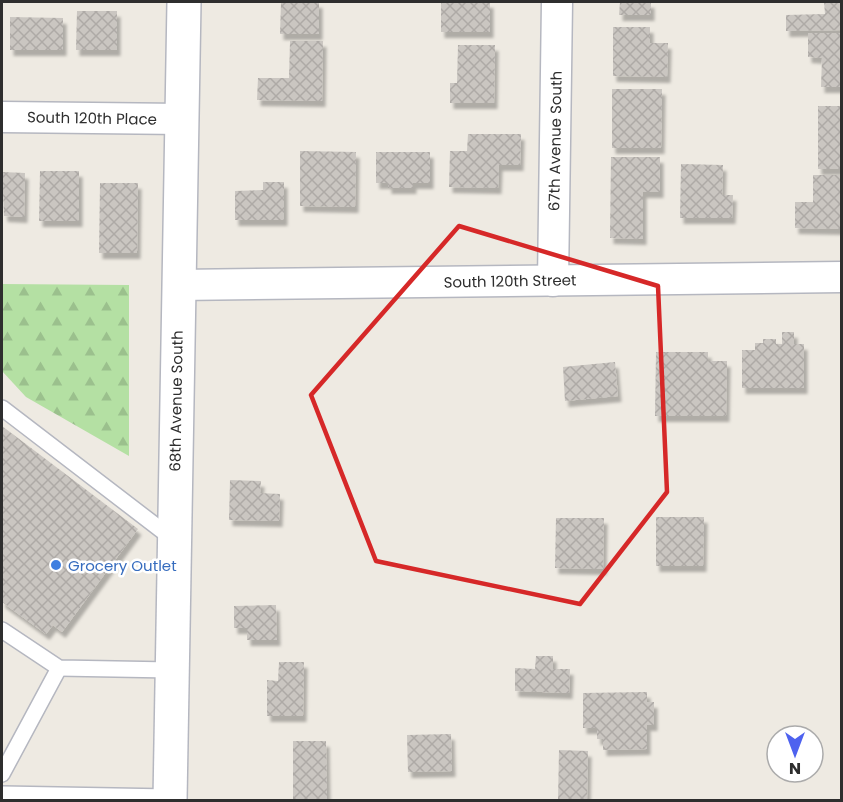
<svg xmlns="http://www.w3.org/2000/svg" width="843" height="802" font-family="Poppins,sans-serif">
<defs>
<pattern id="forest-firs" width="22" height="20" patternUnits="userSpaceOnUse" patternTransform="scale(1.5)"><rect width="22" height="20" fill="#b4e0a3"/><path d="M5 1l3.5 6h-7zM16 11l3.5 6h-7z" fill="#9bc08d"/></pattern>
<pattern id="building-cross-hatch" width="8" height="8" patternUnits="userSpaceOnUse" patternTransform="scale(1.5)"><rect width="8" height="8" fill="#cac6c1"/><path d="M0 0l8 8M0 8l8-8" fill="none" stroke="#aeaaa6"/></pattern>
<filter id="shadow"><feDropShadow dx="3.5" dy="6" stdDeviation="1.5" flood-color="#0004"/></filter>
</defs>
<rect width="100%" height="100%" fill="#eeeae2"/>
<polygon fill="url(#forest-firs)" points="2,284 129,285 129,456 26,397 2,371"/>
<g fill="url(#building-cross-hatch)" filter="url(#shadow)">
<polygon points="281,2 319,2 319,34 280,34"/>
<rect x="441" y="2" width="49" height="30"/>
<polygon points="620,2 651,2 651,15 619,15"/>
<polygon points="824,2 842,2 842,30 786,31 786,15 825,14"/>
<polygon points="77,11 117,11 117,50 76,50"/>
<polygon points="10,17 63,18 63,50 10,50"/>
<polygon points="613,27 650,27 650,43 668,43 667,77 613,76"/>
<polygon points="808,33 842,33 842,87 821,87 822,58 808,57"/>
<polygon points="290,41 323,41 322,101 257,100 258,78 289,78"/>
<polygon points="458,45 495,45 494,103 450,103 450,83 457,83"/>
<polygon points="612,89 662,89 661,148 612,148"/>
<rect x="818" y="106" width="24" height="63"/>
<polygon points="468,134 521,134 520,165 499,165 498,188 449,187 450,151 467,151"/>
<polygon points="300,151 356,152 355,207 300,206"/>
<polygon points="376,152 430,152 430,183 413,183 413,188 388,188 388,183 376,183"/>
<polygon points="611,157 660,157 660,192 643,192 643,239 610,238"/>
<polygon points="681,164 723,165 722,195 733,195 732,218 680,218"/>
<polygon points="40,171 79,171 79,221 39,221"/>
<polygon points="2,172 25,173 24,217 4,216"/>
<polygon points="813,175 842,175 842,229 795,228 795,202 813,202"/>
<polygon points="263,182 284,182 284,220 235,220 235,191 263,190"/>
<polygon points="100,183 138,183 137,253 99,253"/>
<polygon points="782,332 794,332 794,344 804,344 804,388 742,388 742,350 755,350 755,343 763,343 763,339 776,339 776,344 782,344"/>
<polygon points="656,352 708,352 708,361 727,361 726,416 655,416"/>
<polygon points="615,362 618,396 565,401 563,367"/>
<polygon points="2,426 138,529 62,632 53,625 46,634 2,602"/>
<polygon points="230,480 261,481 260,493 280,494 279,521 229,520"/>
<polygon points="656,517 704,517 703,566 656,566"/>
<polygon points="556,518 604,518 603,569 555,568"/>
<polygon points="276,605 277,640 247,640 247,628 234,628 234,606"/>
<polygon points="536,656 553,656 553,669 570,669 569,693 515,691 515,668 535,669"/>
<polygon points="279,662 304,662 303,716 267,716 267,680 278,681"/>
<polygon points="647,692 647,702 654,702 654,725 647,725 647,749 603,750 603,739 597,739 597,728 583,728 583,693"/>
<polygon points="451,734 452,771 408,772 407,735"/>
<polygon points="293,741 326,741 327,800 293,800"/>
<polygon points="559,750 588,751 587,800 558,800"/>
</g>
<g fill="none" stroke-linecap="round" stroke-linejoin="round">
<defs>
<g id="lane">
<polyline points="2,408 173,539"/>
<polyline points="2,630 59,668 171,670"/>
<polyline points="2,774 59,668"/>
<polyline points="2,794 170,797"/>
</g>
<g id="street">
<polyline points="2,117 183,119"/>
<polyline points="553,281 557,2"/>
<polyline points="178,285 842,277"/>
</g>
<polyline id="secondary" points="170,800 184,2"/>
</defs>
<use href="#lane" stroke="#b5b7c0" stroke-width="18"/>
<use href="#street" stroke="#b5b7c0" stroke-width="33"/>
<use href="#secondary" stroke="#b5b7c0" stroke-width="36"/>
<use href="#lane" stroke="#fff" stroke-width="15"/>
<use href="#street" stroke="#fff" stroke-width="30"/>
<use href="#secondary" stroke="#fff" stroke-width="33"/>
</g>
<path fill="none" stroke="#d62828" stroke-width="4.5" stroke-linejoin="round" d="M459,226L658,286L667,492L580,604L376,561L311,395Z"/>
<circle fill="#3f7fe0" stroke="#fff" stroke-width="2" cx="56" cy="565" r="6"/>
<g text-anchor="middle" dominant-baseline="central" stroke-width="5" stroke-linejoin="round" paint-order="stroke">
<g font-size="15" fill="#2e2e2e" stroke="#fff">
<text transform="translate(92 118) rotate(1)">South 120th Place</text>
<text transform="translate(555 141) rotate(-89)">67th Avenue South</text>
<text transform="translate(510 281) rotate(-1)">South 120th Street</text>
<text transform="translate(176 401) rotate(-89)">68th Avenue South</text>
</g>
<g font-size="15" fill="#366cbe" stroke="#fff" text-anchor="start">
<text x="68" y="565">Grocery Outlet</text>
</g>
</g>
<rect width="843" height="802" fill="none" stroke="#2e2e2e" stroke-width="6"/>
<g transform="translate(795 754) rotate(180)"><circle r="28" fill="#ffffff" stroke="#ababab" stroke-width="1.5"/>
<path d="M0-4.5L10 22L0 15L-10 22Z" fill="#4e62ef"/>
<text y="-9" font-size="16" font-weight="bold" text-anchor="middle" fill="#2e2e2e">N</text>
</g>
</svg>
